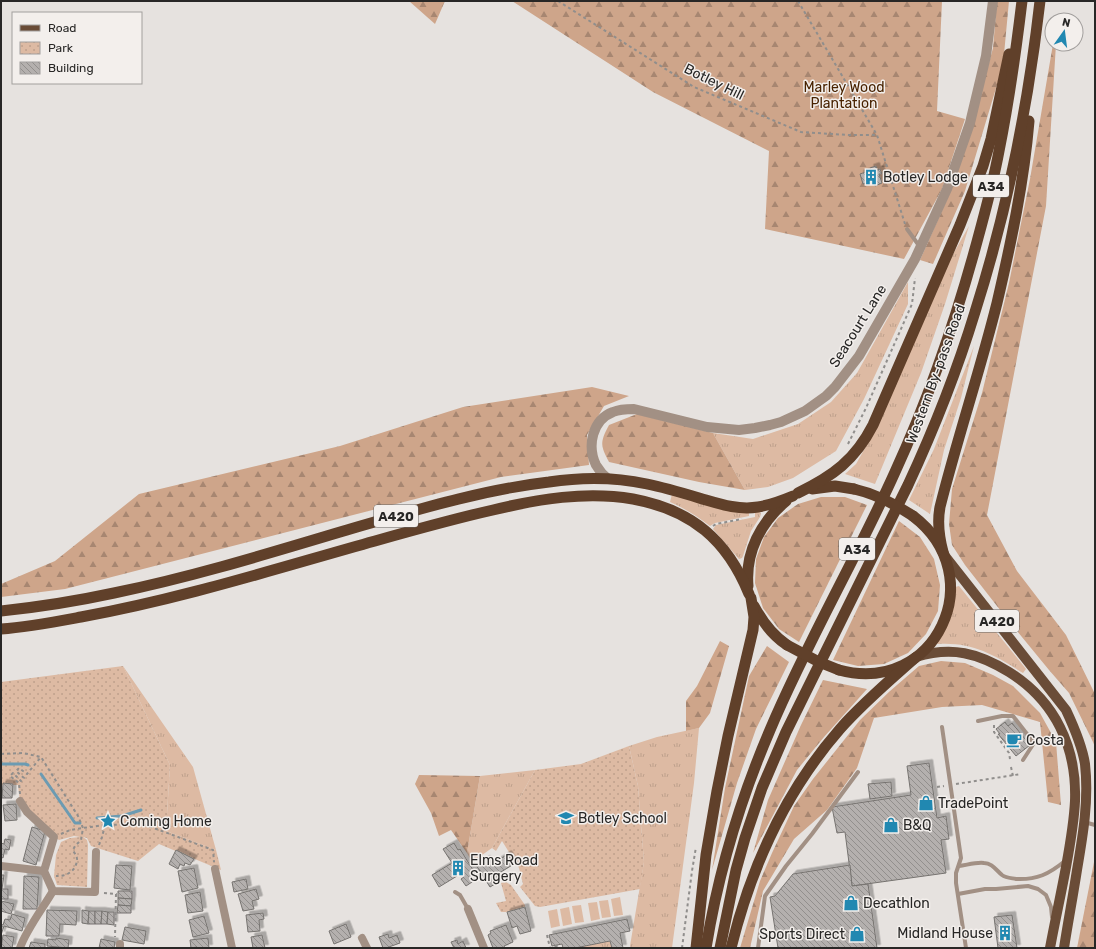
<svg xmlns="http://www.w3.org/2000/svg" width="1096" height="949" font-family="Rubik,sans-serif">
<defs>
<pattern id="grass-tufts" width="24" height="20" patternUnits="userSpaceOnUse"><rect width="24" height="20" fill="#ddbaa3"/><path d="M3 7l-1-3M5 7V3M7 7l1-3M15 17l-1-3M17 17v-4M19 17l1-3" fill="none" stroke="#bea08c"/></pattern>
<pattern id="forest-firs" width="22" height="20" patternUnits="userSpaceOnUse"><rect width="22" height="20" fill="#cea58a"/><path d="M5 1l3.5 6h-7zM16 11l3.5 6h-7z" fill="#a78671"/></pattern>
<pattern id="park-dots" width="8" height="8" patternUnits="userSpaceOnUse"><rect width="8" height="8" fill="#ddbaa3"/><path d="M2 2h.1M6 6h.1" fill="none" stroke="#bea08c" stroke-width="1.8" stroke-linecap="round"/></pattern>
<pattern id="building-back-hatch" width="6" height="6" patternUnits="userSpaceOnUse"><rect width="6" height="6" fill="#b4b0ae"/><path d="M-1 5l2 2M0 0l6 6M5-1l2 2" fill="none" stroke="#928f8d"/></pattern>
<filter id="shadow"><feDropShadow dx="3.5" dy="-3.5" stdDeviation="0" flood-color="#0004"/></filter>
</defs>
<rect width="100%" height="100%" fill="#e6e2df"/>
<g fill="url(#grass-tufts)">
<polygon points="969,226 945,304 921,373 875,484 845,474 856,464 873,434 948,263"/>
<polygon points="908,282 908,304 864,399 836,451 793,478 768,487 745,490 713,433 753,439 798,424 831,402 857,373"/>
<polygon points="974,346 961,398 944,450 930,514 909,500 934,449"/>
<path d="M672,494L749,511V516L715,523L710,526C697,516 684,508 670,502Z"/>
<polygon points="755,511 759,512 761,513 760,517 751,531 743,556 742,558 739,559 713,529 716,525 755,517"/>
<path d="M959,586L1026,669L1023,673C994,655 973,642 938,644L935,642L954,602L955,587Z"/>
<polygon points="123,666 193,767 216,850 166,831 170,765"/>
<polygon points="699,728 694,783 672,948 631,948 630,946 644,862 638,786 629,746 657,737"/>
<polygon points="535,770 492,848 472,862 467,853 480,776"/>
<polygon points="610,941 612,948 575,948"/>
</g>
<g fill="url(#forest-firs)">
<polygon points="409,1 445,1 435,24"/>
<polygon points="512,1 942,1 937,111 965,119 942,189 904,259 765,229 769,151 653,92"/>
<polygon points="997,1 1009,1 1003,65 965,191 933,264 920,260 949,195 975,115 993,48"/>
<polygon points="1053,44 1056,44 1046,206 987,515 1017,571 1066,635 1095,694 1095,747 1093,742 1069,693 1049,670 1004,615 965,565 952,545 949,524 952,489 982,393 1009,283 1030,179"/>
<polygon points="592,387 629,396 604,406 587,435 589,465 501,477 65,589 1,597 1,584 55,561 139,494 340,446 463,407"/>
<path d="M637,414L713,433L745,490L699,482L609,462C600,445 600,442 609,425Z"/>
<polygon points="821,497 845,497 867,505 799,642 779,629 763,608 755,583 756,559 764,537 778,518 798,504"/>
<polygon points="899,521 920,537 934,559 940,585 938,611 926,634 908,653 884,664 858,666 833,660"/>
<polygon points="720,641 729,646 710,713 699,728 686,731 686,701 697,686"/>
<polygon points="767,646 789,662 756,729 737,783 712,870 725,788 749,676"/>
<polygon points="941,661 965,663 993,675 1013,686 1040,713 1056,742 1061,805 1048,802 1040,722 982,705 942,707 874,718 857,768 827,810 794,839 763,891 750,948 740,948 760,881 772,853 794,806 813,779 860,720 890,691 919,666"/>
<polygon points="823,680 867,689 824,737 797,770 753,853 768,800 801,725"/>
<polygon points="419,775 480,776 467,853 451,830 439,836 431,813 415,784"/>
<polygon points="1095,857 1095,948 1077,948"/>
</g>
<g fill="url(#park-dots)">
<polygon points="123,666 170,765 166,831 216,850 221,870 159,844 138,861 91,846 87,838 83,837 87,840 88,845 87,887 57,885 54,876 56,855 61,842 70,838 80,837 74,836 59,840 54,837 20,801 18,785 1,785 1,682"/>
<polygon points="629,746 638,786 644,862 640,889 540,907 535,906 520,887 523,884 519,868 502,841 496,851 492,848 535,770 581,764"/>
<polygon points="506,882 511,885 525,905 525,907 507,912 501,912 496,903 506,901 501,883"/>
</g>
<g fill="#ddbaa3">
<polygon points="620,897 623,915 614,916 611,899"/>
<polygon points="608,900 611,917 602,918 599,901"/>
<polygon points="597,902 600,919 591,921 588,903"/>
<polygon points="581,905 584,922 575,923 572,906"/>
<polygon points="569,907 572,924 563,926 560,909"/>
<polygon points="557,909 560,926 551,928 548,911"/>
</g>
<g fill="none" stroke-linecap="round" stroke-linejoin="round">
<g stroke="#6c9bb2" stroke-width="3">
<polyline points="1,764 25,764 28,765"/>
<polyline points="41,774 75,823 80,823"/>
<polyline points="97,818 122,816 141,810"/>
</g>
</g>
<g fill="url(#building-back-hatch)" stroke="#767370" filter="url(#shadow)">
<polygon points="876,166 877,170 880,169 882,174 879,174 882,183 875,186 874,180 863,184 860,174 871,170 870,168"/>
<polygon points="1005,722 1008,726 1012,723 1030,745 1016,756 998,734 1000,734 996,729"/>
<polygon points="929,763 937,818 946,816 949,839 941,840 946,873 852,886 845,832 837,833 832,807 911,795 907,766"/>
<polygon points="891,782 892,796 870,799 868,784"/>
<polygon points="3,783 13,784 12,798 2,798"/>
<polygon points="16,804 17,820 5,821 3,805"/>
<polygon points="32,827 45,831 36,865 23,861"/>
<polygon points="5,839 11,840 9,850 5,849 3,858 1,857 1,843 4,844"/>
<polygon points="454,843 458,850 460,849 478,878 466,886 461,879 464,877 462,873 439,887 432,875 452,863 443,849"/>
<polygon points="176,850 194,859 190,865 185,863 184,866 180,864 178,869 169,864"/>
<polygon points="508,854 514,864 496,875 500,881 490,887 476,865 487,859 490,865"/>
<polygon points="116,865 132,866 130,890 114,888"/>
<polygon points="850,865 852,886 868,884 877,948 778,948 770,897 775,896 793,874"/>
<polygon points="194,868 198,888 182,892 178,871"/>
<polygon points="1,875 4,875 2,889 1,889"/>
<polygon points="24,876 39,877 37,909 23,909"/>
<polygon points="246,879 248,889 234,892 232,882"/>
<rect x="1" y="889" width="7" height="10"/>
<polygon points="256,889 259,899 252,901 254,909 243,911 238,894"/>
<polygon points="118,891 132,891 132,899 118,898"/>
<polygon points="200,892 203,911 188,913 185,895"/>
<polygon points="118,898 132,899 131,906 118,905"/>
<polygon points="1,901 14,904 11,914 1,911"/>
<polygon points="118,905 131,906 131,913 117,913"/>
<polygon points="525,907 531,931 520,934 517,926 512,928 507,912"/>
<polygon points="47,910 77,911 76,925 60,924 59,936 46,936"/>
<polygon points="82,910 89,911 88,924 82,923"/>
<polygon points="89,911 95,911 95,924 88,924"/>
<polygon points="95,911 102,911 101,924 95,924"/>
<polygon points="102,911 108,912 107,924 101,924"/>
<polygon points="108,912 114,912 114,925 107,924"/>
<polygon points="263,913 264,919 259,920 260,931 248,932 246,915"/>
<polygon points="12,914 25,918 22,931 4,926 1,935 1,924 3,925 5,919 10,920"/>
<polygon points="1012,915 1017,948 998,948 994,917"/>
<polygon points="204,916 209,933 193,937 189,920"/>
<polygon points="627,919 630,931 620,933 623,948 612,948 610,941 575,948 563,948 562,944 552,946 549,935"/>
<polygon points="346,924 351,937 334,944 329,931"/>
<polygon points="506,925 513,942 504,946 505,948 493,948 488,935 491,933 490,931"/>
<polygon points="125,927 146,931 144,944 122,940"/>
<polygon points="388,934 389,938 397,935 400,943 386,948 383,948 379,937"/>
<polygon points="3,935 14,937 12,948 1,948"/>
<polygon points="262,935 265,948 253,948 251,937"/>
<polygon points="56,938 69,940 68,948 47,946 48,939 56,940"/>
<polygon points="208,938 209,948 197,948 197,947 191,948 190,940"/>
<polygon points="101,939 115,942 114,948 99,948"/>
<polygon points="457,940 458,944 463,941 466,948 454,948 451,942"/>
<polygon points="31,942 45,944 45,948 29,948"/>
</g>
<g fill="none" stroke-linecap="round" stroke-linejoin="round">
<g stroke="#908e8c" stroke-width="2" stroke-dasharray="3 3" stroke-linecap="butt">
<polyline points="558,1 694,87 801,132 848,135 877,135"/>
<polyline points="798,1 877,135 905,224"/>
<polyline points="848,444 866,408 912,304 915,278"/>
<polyline points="713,526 716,524 742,519"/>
<polyline points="994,725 994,732 1009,753 1010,759"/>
<path d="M1,754L23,753L41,757L78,816L83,828L81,840L75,846L73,850C74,853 77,856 77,859C77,870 67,877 56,876"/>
<polyline points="1011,767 1013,776"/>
<polyline points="956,784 1021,774"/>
<polyline points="937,787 944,786"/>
<polyline points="20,794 19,783 10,776 13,773 21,781 24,778 16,771 19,768 27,774 41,757"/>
<polyline points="61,834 70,830 83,828 105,825 143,824 213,850 214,862"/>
<polyline points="99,845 102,837 105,825"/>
<polyline points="104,893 116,894 115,937"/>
<polyline points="547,935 550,948 557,946 557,948"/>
<polyline points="682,948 692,871 696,847"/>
</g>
<g stroke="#a29084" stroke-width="4">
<polyline points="907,229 920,247"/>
<polyline points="978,721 1002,716 1013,716 1034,743 1023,760"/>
<polyline points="942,727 961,858 956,873 956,883 966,948"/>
<polyline points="1084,822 1095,825"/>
<path d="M959,866C967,865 976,862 984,863C992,863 996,870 1002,875C1006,878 1011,878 1016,879C1037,880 1049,874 1065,861"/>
<polyline points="455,892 460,895 468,909"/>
<polyline points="958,894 985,889 996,889 1028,886 1038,889 1046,895 1051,907 1052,917"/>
<polyline points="758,948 765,896 786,866 812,834 858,772"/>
</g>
<g stroke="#a29084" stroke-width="8">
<polyline points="20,801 27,812 54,837 44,871 53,891 95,892 96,852"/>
<polyline points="1,866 44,871"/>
<polyline points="215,869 232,948"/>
<polyline points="468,909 484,948"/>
<polyline points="362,938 367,948"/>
<path d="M20,948C26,930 43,908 53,891"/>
<polyline points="120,948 120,944"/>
</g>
<path stroke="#a29084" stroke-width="10" d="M608,479C603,475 599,470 596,465C587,446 592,420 613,412C620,409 627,409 634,409L707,427L739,430L755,428L770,425L781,422L805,411L826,396L835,387L859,356L915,259L947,189L970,123L986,56L993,1"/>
<g stroke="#6a4c37" stroke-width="10">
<path d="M945,556L1066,710C1074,727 1082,745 1085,764C1089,800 1083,835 1077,870C1073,896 1068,922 1064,948"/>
<path d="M916,657C952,646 978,653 1009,672C1055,701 1077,747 1075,801C1074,823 1070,845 1066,867C1061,894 1055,921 1050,948"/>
</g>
<g stroke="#60402a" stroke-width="11">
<polyline points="812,489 835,486 854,489"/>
<path d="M798,493C833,476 855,460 873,425L960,225L983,166L991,139L1009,54"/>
<path d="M943,552C939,537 937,523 940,507C957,439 980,371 997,303C1011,243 1024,182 1029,121"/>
<path d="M748,586C745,552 761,522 786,501"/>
<path d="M754,606C762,621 772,635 787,645"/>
<path d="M1,611C39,607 77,601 114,593C192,577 270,553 347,530C413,511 480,490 549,482C581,477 615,477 647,484C667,488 686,494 706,500C723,505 740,510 758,507C770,505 781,501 793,496"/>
<path d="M1,629C28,627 54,622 81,617C181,599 278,568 375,541C414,530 453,519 493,510C538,499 586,491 633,499C692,510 727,540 749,594"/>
<path d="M839,670C936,696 992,576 913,516"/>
<polyline points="696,948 706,855 717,791 728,736 753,630 754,617 751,598"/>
<path d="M706,948C718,874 740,800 770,730C807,642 856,559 895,472C928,400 954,325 975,249C984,216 993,184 999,151C1009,101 1016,51 1022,1"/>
<path d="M720,948L736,870L745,838L762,788L786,732L908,485C934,429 957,371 975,312C1007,211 1028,107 1040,1"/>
<path d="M731,948C751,867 784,793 840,729C863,703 889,681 915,658"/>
</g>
<g stroke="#60402a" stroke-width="11">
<path d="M854,489C876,494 895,504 913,516"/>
<polyline points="787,645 819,662 839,670"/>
</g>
</g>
<defs>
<symbol id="building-bare" viewBox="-9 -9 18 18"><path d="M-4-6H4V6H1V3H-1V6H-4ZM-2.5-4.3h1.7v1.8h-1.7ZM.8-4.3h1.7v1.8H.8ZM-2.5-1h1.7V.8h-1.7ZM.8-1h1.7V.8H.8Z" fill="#2188b1" stroke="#f3efec" stroke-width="2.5" paint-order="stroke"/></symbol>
<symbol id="cafe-bare" viewBox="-9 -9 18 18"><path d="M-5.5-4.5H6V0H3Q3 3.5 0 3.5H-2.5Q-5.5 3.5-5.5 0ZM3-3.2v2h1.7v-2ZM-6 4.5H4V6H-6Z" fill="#2188b1" stroke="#f3efec" stroke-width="2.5" paint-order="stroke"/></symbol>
<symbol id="shop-bare" viewBox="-9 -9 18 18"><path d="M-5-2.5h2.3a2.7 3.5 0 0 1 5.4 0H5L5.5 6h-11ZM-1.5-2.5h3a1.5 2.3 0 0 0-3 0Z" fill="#2188b1" stroke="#f3efec" stroke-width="2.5" paint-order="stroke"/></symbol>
<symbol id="school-bare" viewBox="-9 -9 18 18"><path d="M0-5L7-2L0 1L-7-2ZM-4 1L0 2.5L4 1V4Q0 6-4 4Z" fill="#2188b1" stroke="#f3efec" stroke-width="2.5" paint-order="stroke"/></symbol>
<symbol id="sight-bare" viewBox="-9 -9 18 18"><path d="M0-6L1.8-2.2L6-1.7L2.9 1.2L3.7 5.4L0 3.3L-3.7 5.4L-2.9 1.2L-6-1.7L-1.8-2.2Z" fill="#2188b1" stroke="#f3efec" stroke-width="2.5" paint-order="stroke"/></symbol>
</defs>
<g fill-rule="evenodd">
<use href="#building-bare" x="860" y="166" width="22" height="22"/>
<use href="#cafe-bare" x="1003" y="729" width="22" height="22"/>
<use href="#shop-bare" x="915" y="792" width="22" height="22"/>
<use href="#school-bare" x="555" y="807" width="22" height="22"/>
<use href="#sight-bare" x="97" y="810" width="22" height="22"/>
<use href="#shop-bare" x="880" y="814" width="22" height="22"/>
<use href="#building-bare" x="447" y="857" width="22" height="22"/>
<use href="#shop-bare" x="840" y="892" width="22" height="22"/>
<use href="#building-bare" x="994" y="922" width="22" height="22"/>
<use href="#shop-bare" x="846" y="923" width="22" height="22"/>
</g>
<g text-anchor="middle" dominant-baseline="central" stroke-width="3" stroke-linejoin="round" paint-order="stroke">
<g fill="#f3efec" stroke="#656361" stroke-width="1">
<rect x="973" y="175" width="36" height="22" rx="3"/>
<rect x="374" y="505" width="44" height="22" rx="3"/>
<rect x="839" y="538" width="36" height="22" rx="3"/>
<rect x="975" y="610" width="44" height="22" rx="3"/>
</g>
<g font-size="13" font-weight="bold" fill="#282726">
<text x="991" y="186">A34</text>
<text x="396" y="516">A420</text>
<text x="857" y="549">A34</text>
<text x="997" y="621">A420</text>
</g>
<g font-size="14" fill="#282726" stroke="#f3efec">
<text transform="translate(714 82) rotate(26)">Botley Hill</text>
<text transform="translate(858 326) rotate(-58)">Seacourt Lane</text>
<text transform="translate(936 374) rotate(-70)">Western By-pass Road</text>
</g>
<g font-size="14" fill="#482200" stroke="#f3efec">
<text x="844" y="87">Marley Wood<tspan x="844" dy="16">Plantation</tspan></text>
</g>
<g font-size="14" fill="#282726" stroke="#f3efec" text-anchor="start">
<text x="883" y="177">Botley Lodge</text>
<text x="1026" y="740">Costa</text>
<text x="938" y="803">TradePoint</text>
<text x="578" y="818">Botley School</text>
<text x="120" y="821">Coming Home</text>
<text x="903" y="825">B&amp;Q</text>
<text x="470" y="860">Elms Road<tspan x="470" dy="16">Surgery</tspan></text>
<text x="863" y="903">Decathlon</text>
<text x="993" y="933" text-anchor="end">Midland House</text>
<text x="845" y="934" text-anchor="end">Sports Direct</text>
</g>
</g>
<rect width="1096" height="949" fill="none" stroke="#282726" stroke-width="4"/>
<rect x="12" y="12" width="130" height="72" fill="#f3efec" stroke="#a29f9d"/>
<rect x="20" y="25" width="20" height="6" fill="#6a4c37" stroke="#a29f9d"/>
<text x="48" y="32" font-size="12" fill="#282726">Road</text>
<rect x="20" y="42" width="20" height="12" fill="url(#park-dots)" stroke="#a29f9d"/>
<text x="48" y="52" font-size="12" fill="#282726">Park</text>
<rect x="20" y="62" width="20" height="12" fill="url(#building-back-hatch)" stroke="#a29f9d"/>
<text x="48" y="72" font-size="12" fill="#282726">Building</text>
<g transform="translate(1064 32) rotate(14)"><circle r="19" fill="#f3efec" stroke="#a29f9d"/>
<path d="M0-3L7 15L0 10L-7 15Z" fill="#2188b1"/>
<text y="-6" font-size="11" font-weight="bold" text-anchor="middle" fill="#282726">N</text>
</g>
</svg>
